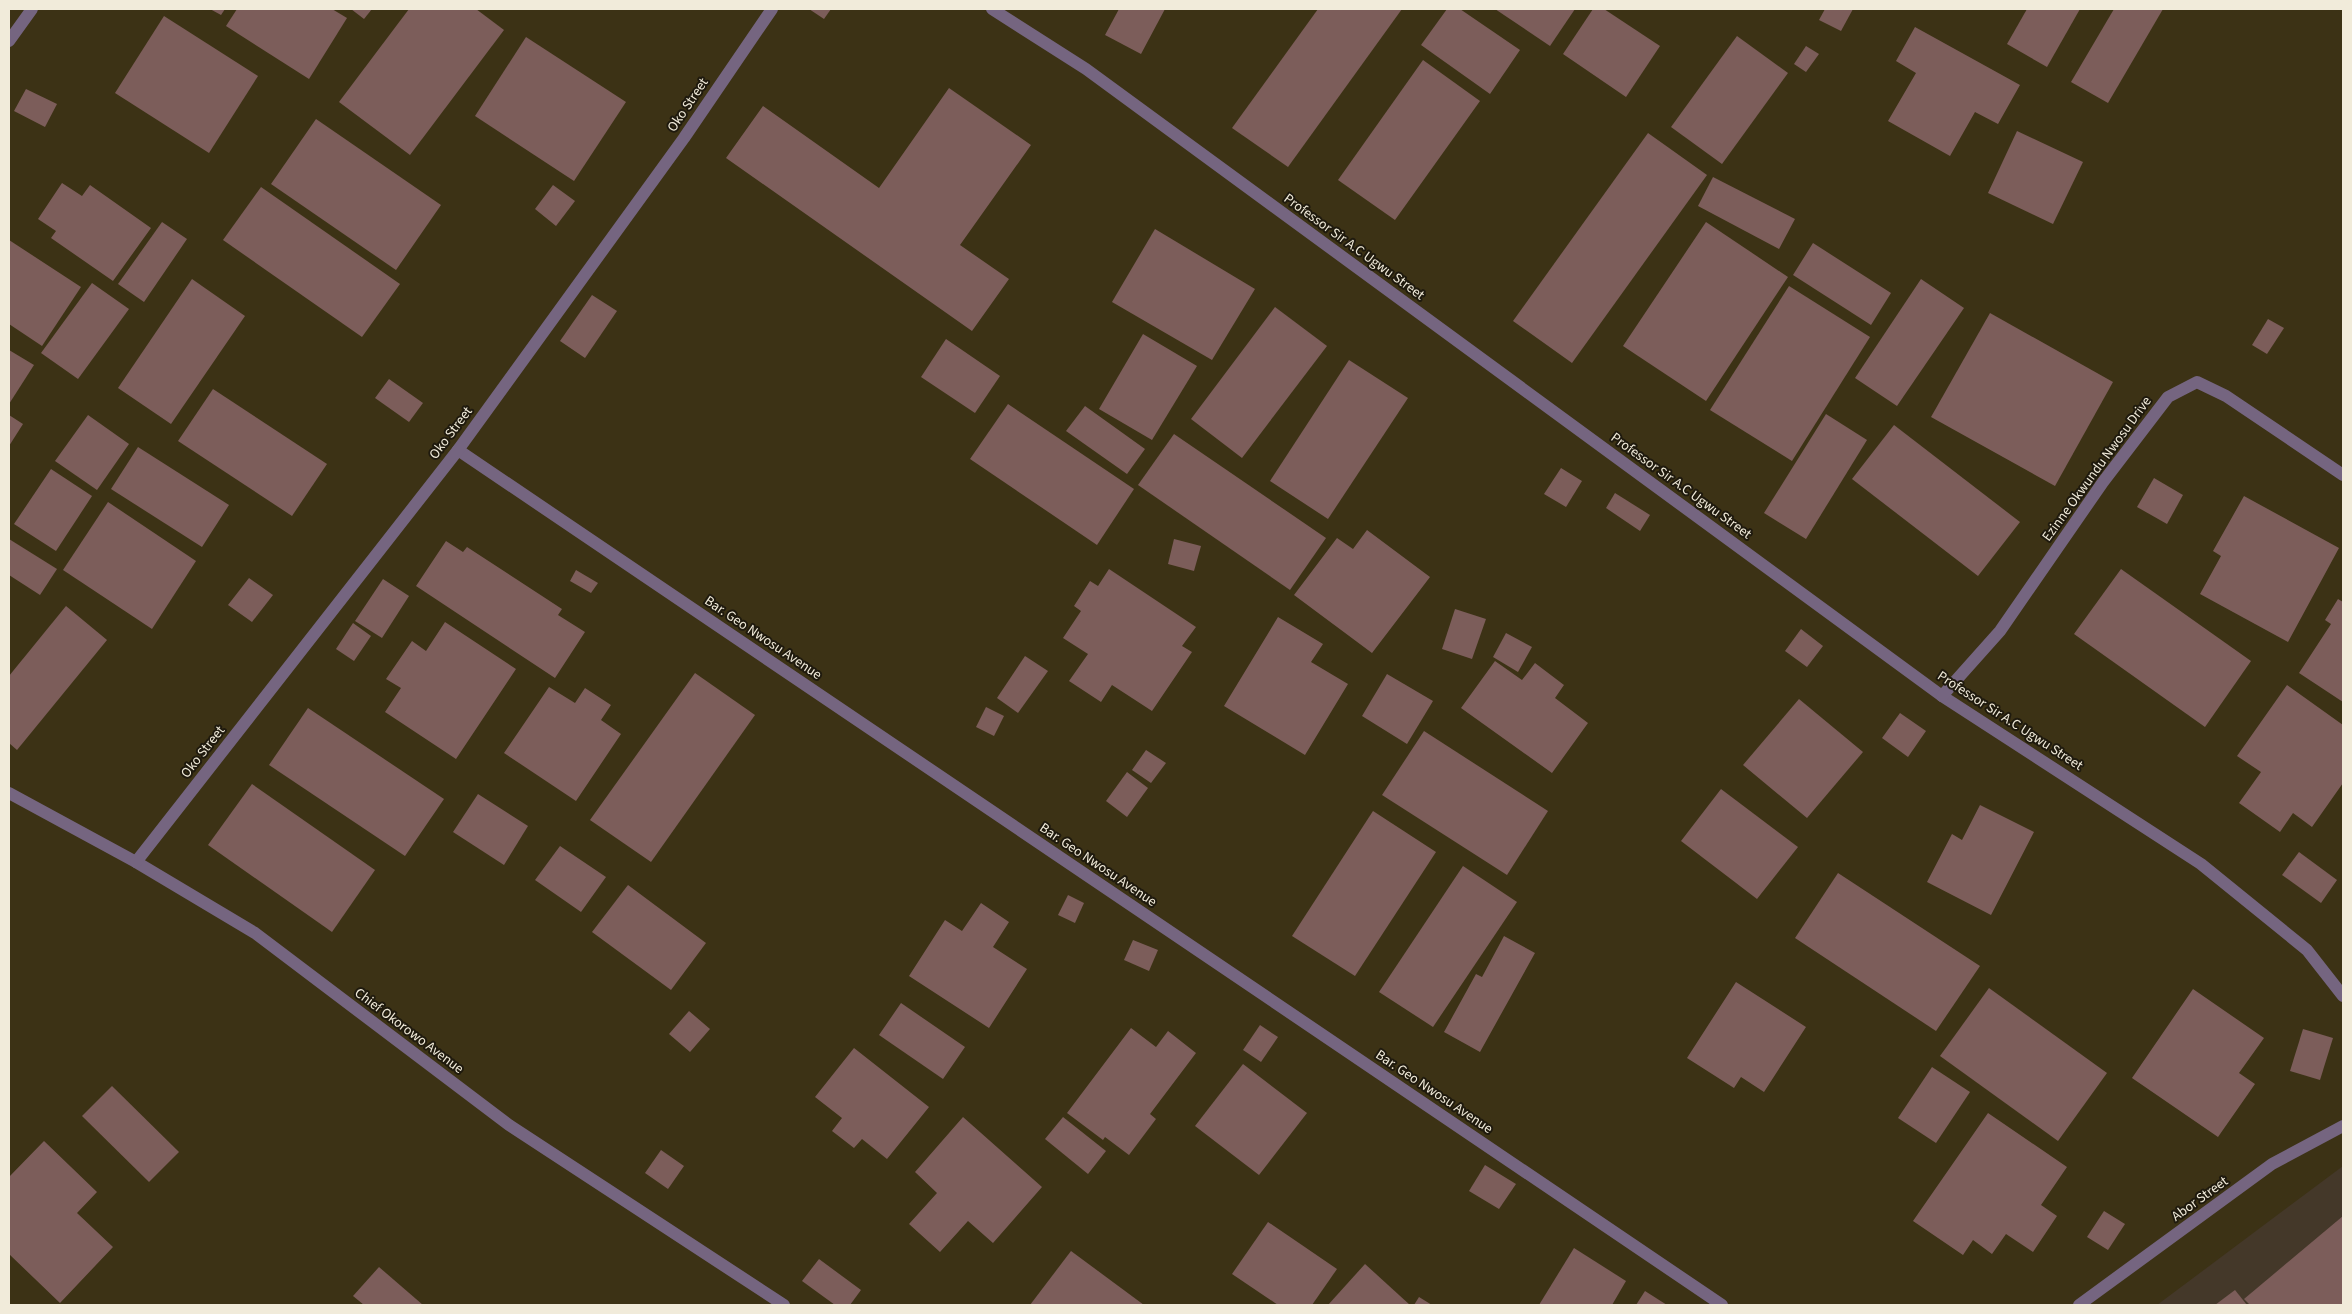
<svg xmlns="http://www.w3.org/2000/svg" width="2352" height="1314" font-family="'Source Sans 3',sans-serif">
<rect width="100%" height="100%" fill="#3c3215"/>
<polygon fill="#443829" points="2343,1166 2343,1305 2157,1305"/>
<g fill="#7c5d5a">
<polygon points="210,9 225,9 221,15"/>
<polygon points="237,9 332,9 347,18 309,79 226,26"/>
<polygon points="351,9 372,9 364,19"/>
<polygon points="409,9 476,9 504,30 410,155 339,102"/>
<polygon points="809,9 831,9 824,19"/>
<polygon points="1119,9 1165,9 1141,54 1105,35"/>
<polygon points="1318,9 1402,9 1288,167 1232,128"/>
<polygon points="1447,9 1460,9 1520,50 1490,94 1421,45"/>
<polygon points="1495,9 1575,9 1550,46"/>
<polygon points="1593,9 1604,9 1660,46 1626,97 1563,54"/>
<polygon points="1825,9 1853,9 1841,31 1819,20"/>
<polygon points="2027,9 2080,9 2047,67 2007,44"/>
<polygon points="2114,9 2163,9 2108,103 2071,82"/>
<polygon points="164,16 258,76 209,153 115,93"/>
<polygon points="1915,27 2020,85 1998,124 1975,112 1950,156 1888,121 1916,73 1896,61"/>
<polygon points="1737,36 1788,73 1722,164 1671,127"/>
<polygon points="526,37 626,102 574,181 475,116"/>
<polygon points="1806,46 1819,54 1806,72 1794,64"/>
<polygon points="1423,60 1480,101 1395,220 1338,180"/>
<polygon points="949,88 1031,145 960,245 1009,279 972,331 726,158 763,106 879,188"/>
<polygon points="26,89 57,104 45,127 14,111"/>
<polygon points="316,119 441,205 396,270 271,184"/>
<polygon points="2017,131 2083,162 2053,224 1988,193"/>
<polygon points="1648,133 1707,175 1572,363 1513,321"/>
<polygon points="1713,177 1795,219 1779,249 1698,206"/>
<polygon points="62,183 82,196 90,185 151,228 113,281 51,238 56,231 38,219"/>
<polygon points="553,185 575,201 556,226 535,209"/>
<polygon points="261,187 400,284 362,337 223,240"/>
<polygon points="162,222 187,239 144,302 118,284"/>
<polygon points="1706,222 1788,277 1706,401 1623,346"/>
<polygon points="1155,229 1255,289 1212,360 1112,302"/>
<polygon points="9,240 81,287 42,346 9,324"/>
<polygon points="1813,243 1891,293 1871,325 1793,275"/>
<polygon points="192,279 245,316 171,424 118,388"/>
<polygon points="1921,279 1964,308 1897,406 1855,378"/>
<polygon points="92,283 129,309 78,379 41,353"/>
<polygon points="1789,286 1870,337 1792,461 1710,410"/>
<polygon points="592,295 617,311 585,358 560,341"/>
<polygon points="1275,307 1327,346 1242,458 1191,419"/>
<polygon points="1990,313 2113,382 2055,486 1931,417"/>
<polygon points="2268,319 2284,328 2267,354 2252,345"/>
<polygon points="1143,334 1197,366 1152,440 1099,409"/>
<polygon points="946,339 1000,376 975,413 921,377"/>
<polygon points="9,350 34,365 9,404"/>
<polygon points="1349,360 1408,398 1328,519 1270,481"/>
<polygon points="389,379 423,403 409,422 375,398"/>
<polygon points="213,389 327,464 292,516 178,441"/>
<polygon points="1008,404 1134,489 1097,545 970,459"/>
<polygon points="1085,406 1145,449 1127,474 1066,431"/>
<polygon points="1826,414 1867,440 1806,539 1764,513"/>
<polygon points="9,415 23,424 9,446"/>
<polygon points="88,415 129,444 97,490 55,461"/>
<polygon points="1894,425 2020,522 1978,576 1852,479"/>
<polygon points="1174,434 1326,538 1290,590 1138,485"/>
<polygon points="138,447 229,505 202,547 111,489"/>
<polygon points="1561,468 1582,481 1566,507 1544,494"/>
<polygon points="51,469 92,496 56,551 14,524"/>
<polygon points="2154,478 2183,495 2167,524 2137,507"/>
<polygon points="1615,493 1650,515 1640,531 1606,508"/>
<polygon points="2244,496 2339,548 2288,642 2200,594 2221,556 2213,551"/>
<polygon points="108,502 196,561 152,629 63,570"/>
<polygon points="1367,530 1430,577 1372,653 1294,595 1337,538 1353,549"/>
<polygon points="9,539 57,569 40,595 9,575"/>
<polygon points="1174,539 1201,546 1194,571 1168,564"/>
<polygon points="446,541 463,552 467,547 562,609 558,615 585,632 555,678 416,586"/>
<polygon points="1109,569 1196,627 1182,646 1192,652 1152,711 1112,685 1101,702 1069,681 1088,654 1063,638 1081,611 1074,606 1090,581 1098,586"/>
<polygon points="2121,569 2251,661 2205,727 2074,634"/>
<polygon points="576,570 598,583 591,593 570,581"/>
<polygon points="249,578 273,595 252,622 228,605"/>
<polygon points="383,579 409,596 382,638 355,621"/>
<polygon points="2338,599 2343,602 2343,702 2299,673 2331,624 2325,620"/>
<polygon points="66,606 107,640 17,750 9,743 9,676"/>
<polygon points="1455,609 1486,619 1472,659 1442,649"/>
<polygon points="1278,617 1323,644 1311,662 1348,684 1305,755 1224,706"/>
<polygon points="445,622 516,669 456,759 385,712 401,688 386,679 412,641 426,651"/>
<polygon points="353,623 371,636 354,661 336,649"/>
<polygon points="1801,629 1823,646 1807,667 1785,651"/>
<polygon points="1506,633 1532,647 1518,672 1493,657"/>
<polygon points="1025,656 1048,671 1018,713 997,698"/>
<polygon points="1495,661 1522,680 1535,663 1564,685 1555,698 1588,723 1552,773 1461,708"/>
<polygon points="695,673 755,715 651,862 590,820"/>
<polygon points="1387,674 1433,701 1407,744 1362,716"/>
<polygon points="2287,685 2343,725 2343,783 2312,827 2293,813 2280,832 2239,803 2261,772 2237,756"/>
<polygon points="549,687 575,703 585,688 611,705 601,720 621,734 576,801 504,753"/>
<polygon points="1799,699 1863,752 1807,818 1743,765"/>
<polygon points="986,707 1004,716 994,736 976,727"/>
<polygon points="308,708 444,799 405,856 269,765"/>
<polygon points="1900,713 1926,731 1908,757 1882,738"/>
<polygon points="1424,731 1548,811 1507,875 1382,795"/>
<polygon points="1146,750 1166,763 1151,783 1132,770"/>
<polygon points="1127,772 1148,788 1127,817 1106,801"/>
<polygon points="252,784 375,870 332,932 208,845"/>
<polygon points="1721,789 1798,847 1757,899 1681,841"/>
<polygon points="478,794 528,826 504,865 453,832"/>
<polygon points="1980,805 2034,832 1991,915 1927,882 1952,834 1962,840"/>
<polygon points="1373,811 1436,852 1355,976 1292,936"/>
<polygon points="560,846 606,877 581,912 535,880"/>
<polygon points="2299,852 2337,880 2321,903 2282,875"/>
<polygon points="1463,866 1517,902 1433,1027 1379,992"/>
<polygon points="1838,873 1980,966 1936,1031 1795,938"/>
<polygon points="628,885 706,943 671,990 592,932"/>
<polygon points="1068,895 1084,903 1075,923 1058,915"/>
<polygon points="981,903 1009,922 993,947 1027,969 989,1028 909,976 945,920 962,931"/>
<polygon points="1504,936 1535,953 1480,1052 1444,1032 1476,974 1482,977"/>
<polygon points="1133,940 1158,950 1149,971 1124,960"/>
<polygon points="1736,982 1806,1027 1764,1092 1741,1077 1734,1088 1687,1058"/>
<polygon points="1989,988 2107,1073 2058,1141 1940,1056"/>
<polygon points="2193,989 2264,1038 2239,1073 2255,1084 2218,1137 2132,1078"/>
<polygon points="901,1003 965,1047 943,1079 879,1035"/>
<polygon points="689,1011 710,1029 690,1052 669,1034"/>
<polygon points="1260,1025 1278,1037 1261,1062 1243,1050"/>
<polygon points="1131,1028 1156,1047 1168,1031 1196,1053 1150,1114 1156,1119 1129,1155 1105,1137 1103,1140 1067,1113"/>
<polygon points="2303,1029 2333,1038 2320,1080 2290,1071"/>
<polygon points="854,1048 929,1107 887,1159 862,1139 854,1148 832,1131 842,1118 815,1097"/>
<polygon points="1243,1064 1307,1113 1259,1175 1195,1126"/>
<polygon points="1932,1067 1970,1092 1936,1143 1898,1118"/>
<polygon points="112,1086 179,1152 149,1182 82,1116"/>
<polygon points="1988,1113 2067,1167 2041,1205 2057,1216 2033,1252 2006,1234 1992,1254 1973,1240 1963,1255 1913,1221"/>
<polygon points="963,1117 1042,1187 993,1243 968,1221 940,1252 909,1224 937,1193 915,1172"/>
<polygon points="1063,1117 1106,1151 1088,1174 1045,1139"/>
<polygon points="44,1141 97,1192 77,1213 113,1247 60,1303 9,1254 9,1177"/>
<polygon points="661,1150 684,1166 668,1189 645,1173"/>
<polygon points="1485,1165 1516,1184 1499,1209 1469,1191"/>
<polygon points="2104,1211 2125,1224 2108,1250 2087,1237"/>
<polygon points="2343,1216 2343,1305 2250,1305 2244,1299"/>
<polygon points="1268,1222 1337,1269 1312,1305 1278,1305 1232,1274"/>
<polygon points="1574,1248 1626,1281 1612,1305 1539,1305"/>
<polygon points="1071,1251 1144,1305 1030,1305"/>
<polygon points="819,1259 861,1290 850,1305 835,1305 802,1281"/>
<polygon points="1365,1264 1410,1305 1328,1305"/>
<polygon points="379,1267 423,1305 364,1305 353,1296"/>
<polygon points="2235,1290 2247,1305 2215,1305"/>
<polygon points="1645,1291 1667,1305 1636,1305"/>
<polygon points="1419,1297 1432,1305 1414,1305"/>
</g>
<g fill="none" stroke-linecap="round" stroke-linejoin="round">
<g stroke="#756580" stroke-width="12">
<polyline points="992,9 1086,69 1942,696 2201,864 2307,950 2343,996"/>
<polyline points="9,41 32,9"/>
<polyline points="458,450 1722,1305"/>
<polyline points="1942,696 2000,631 2103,482 2168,397 2197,382 2226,396 2343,475"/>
<polyline points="9,793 136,862 255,933 509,1125 784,1305"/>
<polyline points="136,862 458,450 684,138 772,9"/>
<polyline points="2079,1305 2272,1164 2343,1126"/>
</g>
</g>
<g text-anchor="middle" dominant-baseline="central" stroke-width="4" stroke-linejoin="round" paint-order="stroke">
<g font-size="14" fill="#f1ebda" stroke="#1f1a0e">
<text transform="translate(688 105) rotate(-56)">Oko Street</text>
<text transform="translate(1354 247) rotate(36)">Professor Sir A.C Ugwu Street</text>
<text transform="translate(451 433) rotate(-53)">Oko Street</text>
<text transform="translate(2097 469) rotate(-54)">Ezinne Okwundu Nwosu Drive</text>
<text transform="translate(1681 486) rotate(36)">Professor Sir A.C Ugwu Street</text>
<text transform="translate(763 638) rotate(34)">Bar. Geo Nwosu Avenue</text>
<text transform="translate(2010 721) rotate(33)">Professor Sir A.C Ugwu Street</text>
<text transform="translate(203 752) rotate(-52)">Oko Street</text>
<text transform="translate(1098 865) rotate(34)">Bar. Geo Nwosu Avenue</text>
<text transform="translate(409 1031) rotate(37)">Chief Okorowo Avenue</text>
<text transform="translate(1434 1092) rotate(34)">Bar. Geo Nwosu Avenue</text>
<text transform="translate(2200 1199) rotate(-36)">Abor Street</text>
</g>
</g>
<rect width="2352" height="1314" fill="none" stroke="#f1ebda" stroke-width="20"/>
</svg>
